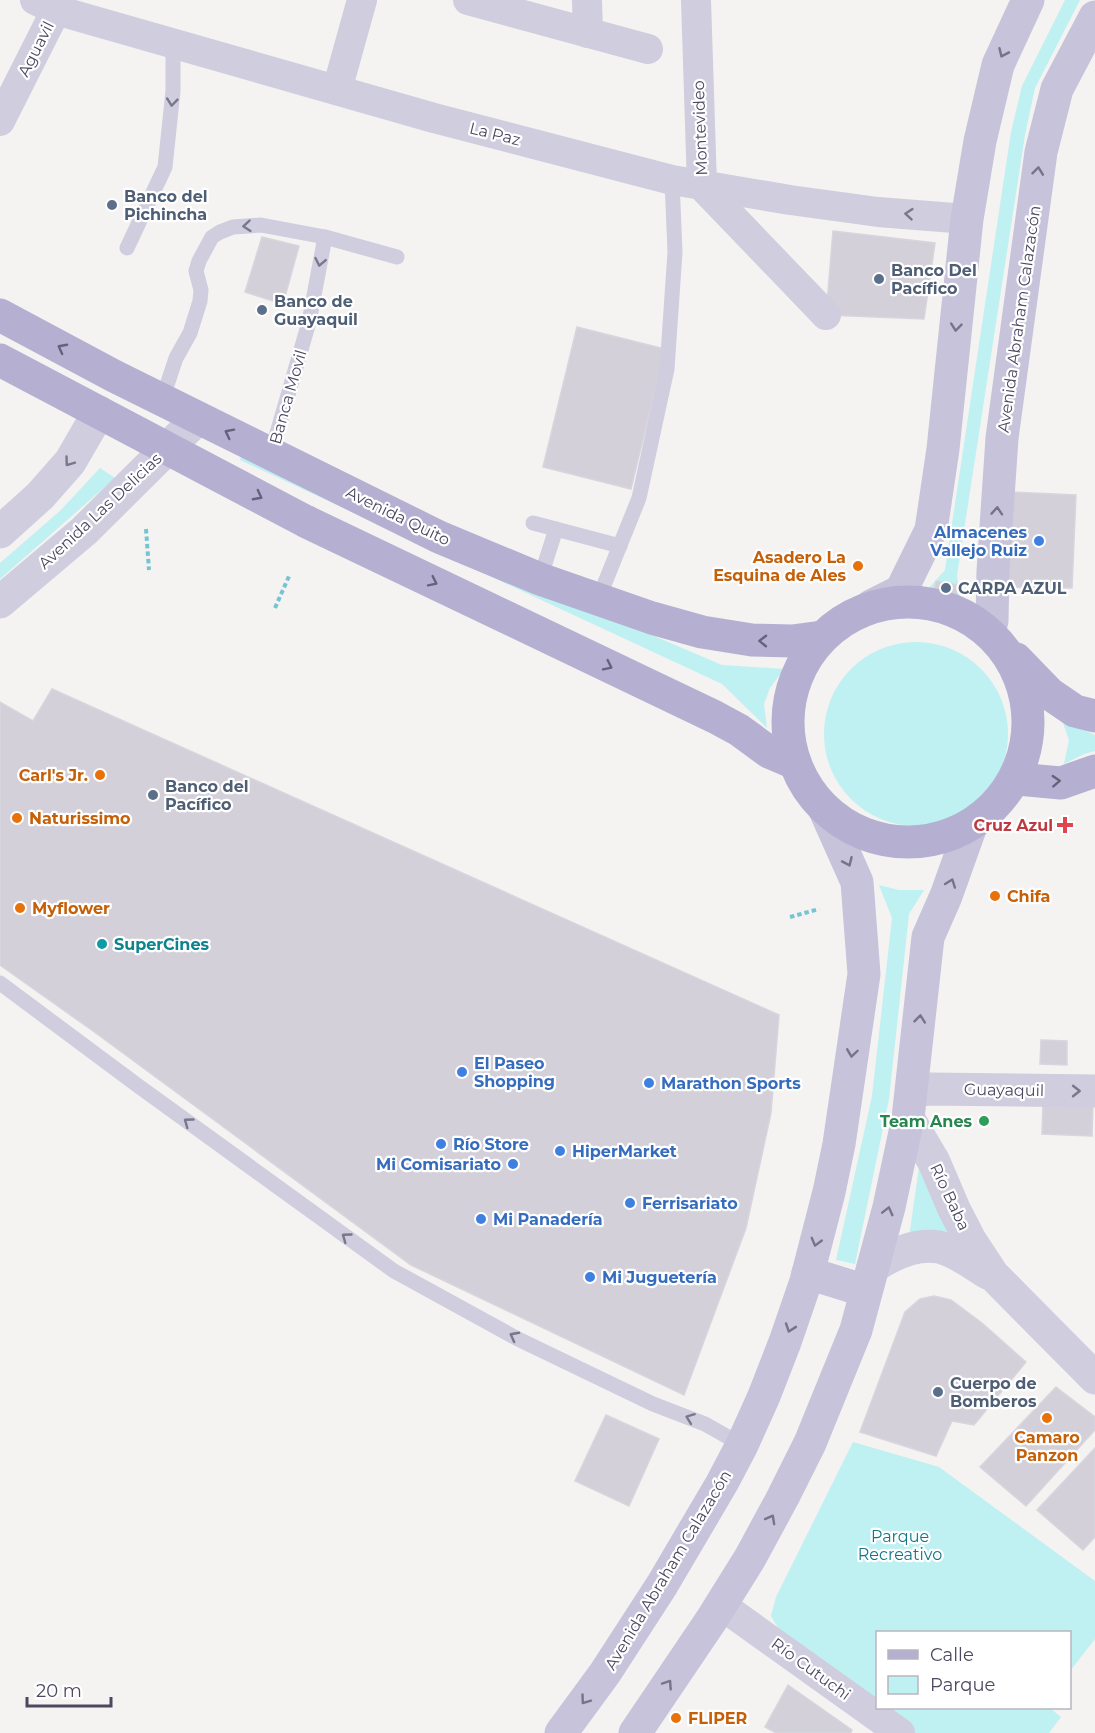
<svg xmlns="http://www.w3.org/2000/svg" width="1095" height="1733" font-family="Montserrat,sans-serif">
<rect width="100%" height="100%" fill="#f4f3f1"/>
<g fill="#bff0f2">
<polygon points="1065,0 1080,0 1035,88 1025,135 957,576 960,596 927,590 945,570 1011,132 1022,86"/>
<polygon points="243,450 544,589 722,665 784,669 770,688 764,704 767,728 722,684 240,460"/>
<polygon points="100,468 115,478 0,579 0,563 61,510"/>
<circle cx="916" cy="734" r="92"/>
<polygon points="1062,720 1095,735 1095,751 1084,754 1064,764 1069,740"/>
<polygon points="879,885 899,890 924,890 909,914 889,1099 855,1264 836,1260 872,1096 892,918"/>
<polygon points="920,1160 954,1239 909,1237"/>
<polygon points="853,1442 939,1467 1095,1581 1095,1639 1070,1671 1070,1632 878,1632 877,1705 781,1633 771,1616 776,1597"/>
<polygon points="881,1708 1050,1708 1061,1717 1049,1733 914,1733"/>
</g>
<g fill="#d3d0d9" stroke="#d8d5dd" stroke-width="1.5">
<polygon points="833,231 935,243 924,319 826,315"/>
<polygon points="262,237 299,246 283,304 245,292"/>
<polygon points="577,327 665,349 631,489 543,467"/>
<polygon points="1008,492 1076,495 1072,588 1002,587"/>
<polygon points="936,581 959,585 957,596 934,591"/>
<polygon points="52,689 779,1015 771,1113 746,1228 684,1395 411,1265 93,1031 0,965 0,702 33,721"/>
<polygon points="1041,1040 1067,1041 1067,1065 1040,1064"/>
<polygon points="1043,1103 1093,1104 1092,1136 1042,1134"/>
<polygon points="934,1296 951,1300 982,1323 1026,1362 974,1425 952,1421 936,1456 860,1432 905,1312 920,1299"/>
<polygon points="1056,1387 1095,1417 1095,1430 1026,1506 980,1467"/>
<polygon points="606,1415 659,1439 629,1506 575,1481"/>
<polygon points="1095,1448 1095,1537 1083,1550 1037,1510"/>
<polygon points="788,1685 852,1730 851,1733 776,1733 765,1727"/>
</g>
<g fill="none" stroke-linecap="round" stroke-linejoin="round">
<g stroke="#75c4d2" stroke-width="4" stroke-dasharray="4.5 3" stroke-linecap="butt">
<polyline points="146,529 149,570"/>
<polyline points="275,608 290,574"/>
<polyline points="790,917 819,909"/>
</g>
<g stroke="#cfcdde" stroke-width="15">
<polyline points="127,248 165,167 173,91 173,44"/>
<polyline points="162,400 176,358 190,333 200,301 201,290 196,271 199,261 212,237 220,232 233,227 261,225 325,237"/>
<polyline points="271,454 309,322 325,237 397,257"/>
<polyline points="533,523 620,546"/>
<polyline points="540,579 556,529"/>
<polyline points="598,600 639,498 667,369 675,252 672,180"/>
<polyline points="0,983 137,1085 394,1271 518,1339 653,1404 705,1424 742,1445"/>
</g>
<g stroke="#cfcdde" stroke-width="30">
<polyline points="35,0 56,10 434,118 672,180 790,200 878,212 967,219"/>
<polyline points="468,0 648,49"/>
<polyline points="587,0 588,33"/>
<polyline points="696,0 702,186 826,315"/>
<polyline points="337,90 362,0"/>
<polyline points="0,121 56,10"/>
<polyline points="721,1605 900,1733"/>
</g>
<g stroke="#cfcdde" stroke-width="33">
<polyline points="0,532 40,496 70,462 99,412"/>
<polyline points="0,602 84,531 198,418"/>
<polyline points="912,1091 929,1089 1095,1091"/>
<polyline points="908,1118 934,1162 954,1209 970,1240 993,1275 1095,1378"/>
<path d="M873,1267C891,1255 916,1243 939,1247C956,1251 973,1264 988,1273"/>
</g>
<g stroke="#c7c3db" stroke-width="33">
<polyline points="871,606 901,591 931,530 943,449 967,219 980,141 998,65 1028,0"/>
<polyline points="989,632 992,621 993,571 1002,438 1041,152 1057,89 1095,17"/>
<polyline points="808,1273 866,1291"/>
<polyline points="561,1733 605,1673 662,1585 722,1483 742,1445 764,1396 785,1342 806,1281 829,1192 839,1144 864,974 857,882 824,808"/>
<polyline points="635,1733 712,1619 750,1558 783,1497 810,1443 856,1330 889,1207 908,1118 928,937 946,896 971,826"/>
</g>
<g stroke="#b5b0d1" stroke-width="33">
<polyline points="0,315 114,376 439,537 540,579 652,618 702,632 752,640 792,641 822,637"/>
<polyline points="0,360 305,521 715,717 739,730 769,752 795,763"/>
<circle cx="908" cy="722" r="120"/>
<polyline points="1016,659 1050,694 1075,711 1095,716"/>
<polyline points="1016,779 1061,783 1095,771"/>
</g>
</g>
<defs><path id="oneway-chevron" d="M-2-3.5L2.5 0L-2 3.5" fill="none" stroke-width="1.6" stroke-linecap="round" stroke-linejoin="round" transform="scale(1.5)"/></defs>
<g stroke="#76738b">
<use href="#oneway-chevron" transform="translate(1003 53) rotate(114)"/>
<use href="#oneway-chevron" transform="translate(1038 171) rotate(-83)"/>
<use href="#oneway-chevron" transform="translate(956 327) rotate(96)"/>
<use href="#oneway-chevron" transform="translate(997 511) rotate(-86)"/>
<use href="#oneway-chevron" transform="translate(848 862) rotate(66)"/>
<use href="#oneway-chevron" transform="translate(951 883) rotate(-70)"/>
<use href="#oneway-chevron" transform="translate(920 1019) rotate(-84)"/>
<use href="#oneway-chevron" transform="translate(852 1053) rotate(98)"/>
<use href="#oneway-chevron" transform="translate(888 1211) rotate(-76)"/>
<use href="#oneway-chevron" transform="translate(816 1242) rotate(105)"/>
<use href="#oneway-chevron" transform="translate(790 1328) rotate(109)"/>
<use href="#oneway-chevron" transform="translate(771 1519) rotate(-61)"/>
<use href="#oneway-chevron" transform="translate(668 1684) rotate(-56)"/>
<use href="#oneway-chevron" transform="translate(585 1700) rotate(126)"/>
</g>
<g stroke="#79778c">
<use href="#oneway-chevron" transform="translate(172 102) rotate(96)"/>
<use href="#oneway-chevron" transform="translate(909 214) rotate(-175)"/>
<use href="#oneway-chevron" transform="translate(247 226) rotate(175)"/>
<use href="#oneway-chevron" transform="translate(320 262) rotate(101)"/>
<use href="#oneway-chevron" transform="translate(69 462) rotate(126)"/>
<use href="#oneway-chevron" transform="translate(1076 1091)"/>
<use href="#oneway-chevron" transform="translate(188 1122) rotate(-144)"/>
<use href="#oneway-chevron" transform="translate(346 1237) rotate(-144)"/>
<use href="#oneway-chevron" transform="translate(514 1336) rotate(-152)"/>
<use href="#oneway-chevron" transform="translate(690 1418) rotate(-159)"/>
</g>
<g stroke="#66627c">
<use href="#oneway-chevron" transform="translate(62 348) rotate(-152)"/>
<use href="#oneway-chevron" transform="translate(229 433) rotate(-153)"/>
<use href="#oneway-chevron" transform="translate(258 496) rotate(28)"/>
<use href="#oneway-chevron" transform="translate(433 582) rotate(26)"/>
<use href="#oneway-chevron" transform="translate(763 641) rotate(-179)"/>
<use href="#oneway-chevron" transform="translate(608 666) rotate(26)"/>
<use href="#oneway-chevron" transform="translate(1056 781) rotate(-3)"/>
</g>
<g fill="#5c6f8a" stroke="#fff" stroke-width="2">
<circle cx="112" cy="205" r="6"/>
<circle cx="879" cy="279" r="6"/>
<circle cx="262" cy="310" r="6"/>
<circle cx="946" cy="588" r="6"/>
<circle cx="153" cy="795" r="6"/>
<circle cx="938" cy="1392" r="6"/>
</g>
<g fill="#3f7fe0" stroke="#fff" stroke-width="2">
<circle cx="1039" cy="541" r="6"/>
<circle cx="462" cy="1072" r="6"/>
<circle cx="649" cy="1083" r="6"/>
<circle cx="441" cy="1144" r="6"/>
<circle cx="560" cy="1151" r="6"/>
<circle cx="513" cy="1164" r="6"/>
<circle cx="630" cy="1203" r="6"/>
<circle cx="481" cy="1219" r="6"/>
<circle cx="590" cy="1277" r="6"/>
</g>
<g fill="#e8710a" stroke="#fff" stroke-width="2">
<circle cx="858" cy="566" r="6"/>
<circle cx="100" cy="775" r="6"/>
<circle cx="17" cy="818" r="6"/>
<circle cx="995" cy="896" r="6"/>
<circle cx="20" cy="908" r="6"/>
<circle cx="1047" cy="1418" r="6"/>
<circle cx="676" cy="1718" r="6"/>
</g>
<path fill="#e0444e" stroke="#fff" stroke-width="2" d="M1062 816h6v6h6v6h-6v6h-6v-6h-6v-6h6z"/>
<circle fill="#0f9aa8" stroke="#fff" stroke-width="2" cx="102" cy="944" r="6"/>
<circle fill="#2e9e5b" stroke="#fff" stroke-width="2" cx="984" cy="1121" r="6"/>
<g text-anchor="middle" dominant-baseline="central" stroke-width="4.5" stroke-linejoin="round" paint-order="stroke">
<g font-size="16" fill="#4b4860" stroke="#fff">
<text transform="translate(36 49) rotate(-63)">Aguavil</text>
<text transform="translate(700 128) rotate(-92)">Montevideo</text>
<text transform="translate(495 134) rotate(14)">La Paz</text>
<text transform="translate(1019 319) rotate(-82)">Avenida Abraham Calazacón</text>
<text transform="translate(288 397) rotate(-74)">Banca Movil</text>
<text transform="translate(100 511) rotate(-43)">Avenida Las Delicias</text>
<text transform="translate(398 516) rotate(26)">Avenida Quito</text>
<text transform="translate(1004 1090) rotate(1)">Guayaquil</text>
<text transform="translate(950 1197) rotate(65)">Río Baba</text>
<text transform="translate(668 1570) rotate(-59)">Avenida Abraham Calazacón</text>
<text transform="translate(811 1669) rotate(36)">Río Cutuchi</text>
</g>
<g font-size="16" font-weight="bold" fill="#4e5e75" stroke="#fff" text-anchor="start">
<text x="124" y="196">Banco del<tspan x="124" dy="18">Pichincha</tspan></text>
<text x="891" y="270">Banco Del<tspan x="891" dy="18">Pacífico</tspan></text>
<text x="274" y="301">Banco de<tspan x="274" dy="18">Guayaquil</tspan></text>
<text x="958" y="588">CARPA AZUL</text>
<text x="165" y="786">Banco del<tspan x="165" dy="18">Pacífico</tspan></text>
<text x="950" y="1383">Cuerpo de<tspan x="950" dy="18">Bomberos</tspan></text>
</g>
<g font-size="16" font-weight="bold" fill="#366cbe" stroke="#fff" text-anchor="start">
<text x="1027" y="532" text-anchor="end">Almacenes<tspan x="1027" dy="18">Vallejo Ruiz</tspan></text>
<text x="474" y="1063">El Paseo<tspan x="474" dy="18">Shopping</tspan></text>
<text x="661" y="1083">Marathon Sports</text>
<text x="453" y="1144">Río Store</text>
<text x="572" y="1151">HiperMarket</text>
<text x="501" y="1164" text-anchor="end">Mi Comisariato</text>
<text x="642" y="1203">Ferrisariato</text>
<text x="493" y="1219">Mi Panadería</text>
<text x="602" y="1277">Mi Juguetería</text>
</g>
<g font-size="16" font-weight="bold" fill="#c56008" stroke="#fff" text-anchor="start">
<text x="846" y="557" text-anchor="end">Asadero La<tspan x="846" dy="18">Esquina de Ales</tspan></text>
<text x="88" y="775" text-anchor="end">Carl's Jr.</text>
<text x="29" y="818">Naturissimo</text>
<text x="1007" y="896">Chifa</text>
<text x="32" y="908">Myflower</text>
<text x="1047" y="1437" text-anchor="middle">Camaro<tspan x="1047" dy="18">Panzon</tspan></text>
<text x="688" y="1718">FLIPER</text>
</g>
<g font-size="16" font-weight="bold" fill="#be3a42" stroke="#fff" text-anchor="end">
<text x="1053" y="825">Cruz Azul</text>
</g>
<g font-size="16" font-weight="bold" fill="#0d838f" stroke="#fff" text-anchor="start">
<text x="114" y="944">SuperCines</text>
</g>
<g font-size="16" font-weight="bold" fill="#27864d" stroke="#fff" text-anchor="end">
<text x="972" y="1121">Team Anes</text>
</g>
<g font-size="16" fill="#137687" stroke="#fff">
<text x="900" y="1536">Parque<tspan x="900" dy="18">Recreativo</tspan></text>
</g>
</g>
<rect x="876" y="1631" width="195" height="78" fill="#ffffff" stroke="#b7b6bf" stroke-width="1.5"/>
<rect x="888" y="1650" width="30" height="9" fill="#b5b0d1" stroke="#b7b6bf" stroke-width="1.5"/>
<text x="930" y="1661" font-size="18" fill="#4b4860">Calle</text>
<rect x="888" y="1676" width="30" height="18" fill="#bff0f2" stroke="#b7b6bf" stroke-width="1.5"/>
<text x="930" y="1691" font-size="18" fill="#4b4860">Parque</text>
<path d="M27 1697v9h84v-9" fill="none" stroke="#4b4860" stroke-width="3"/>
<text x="36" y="1697" font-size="18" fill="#4b4860" stroke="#ffffff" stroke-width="4.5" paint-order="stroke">20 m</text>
</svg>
